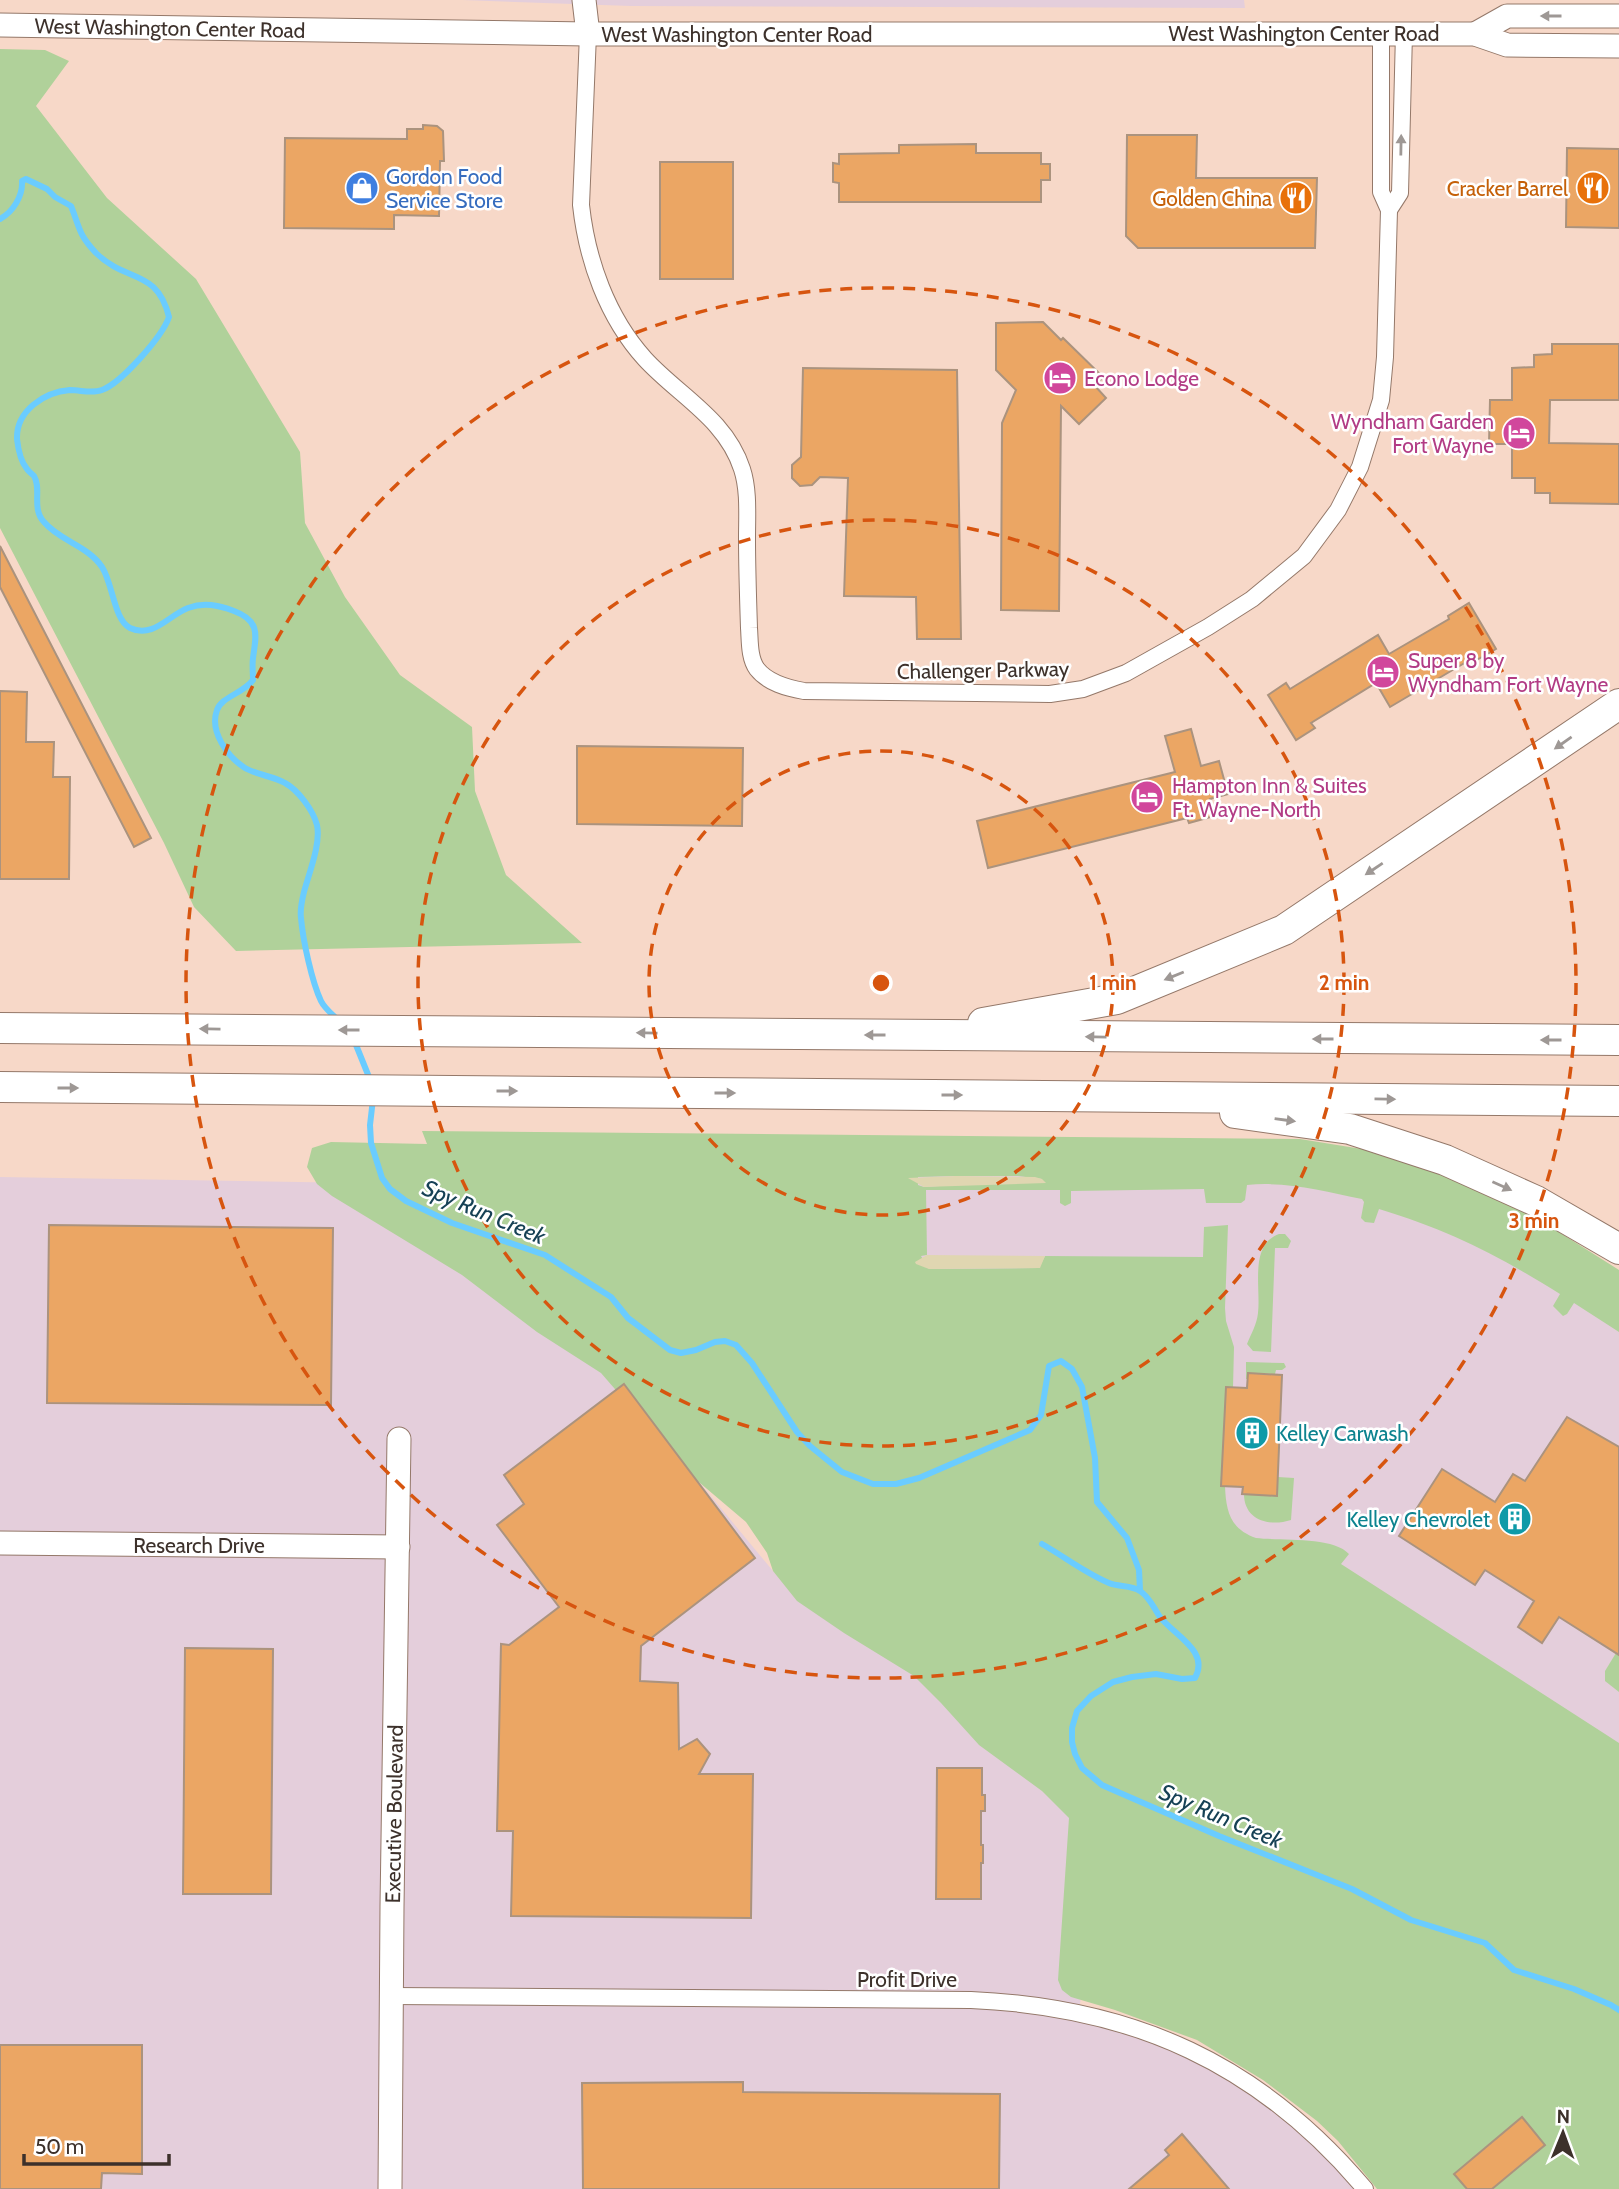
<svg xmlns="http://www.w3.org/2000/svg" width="1619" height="2189" font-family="Cabin,sans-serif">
<rect width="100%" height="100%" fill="#f7d8c8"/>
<g fill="#e4cedb">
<polygon points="462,0 1244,0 1245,8 631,6"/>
<polygon points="1320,1161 1619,1296 1619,2189 1256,2062 1081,1990 1079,2021 1186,2049 1315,2138 1358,2189 0,2189 0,1177 359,1183 589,1349 773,1571 1035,1749 466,1183"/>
</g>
<g fill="#b0d19a" fill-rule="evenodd">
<polygon points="0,49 45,50 69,61 36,106 107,198 196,279 300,452 305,523 345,597 400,675 472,727 475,791 506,875 582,943 236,951 194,907 164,843 0,528"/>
<path d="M422,1131L1300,1139L1368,1150L1413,1162L1524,1210L1619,1270V1332L1574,1303L1567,1314L1563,1316L1553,1306L1560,1294C1499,1256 1449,1230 1379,1209L1374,1223L1365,1222L1361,1218L1364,1202L1362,1199C1324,1191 1285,1181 1247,1185L1245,1200L1241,1203H1206L1204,1189L1071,1191V1203L1065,1206L1060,1203V1190H926L927,1255L921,1256L929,1269L1039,1268L1045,1256L1203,1257L1204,1227L1228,1225L1225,1308L1226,1321L1234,1347L1233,1388H1226L1221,1485L1225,1486C1226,1511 1230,1529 1256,1538C1280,1541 1333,1536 1349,1554L1341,1564L1619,1743V2189H1377L1338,2141L1317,2121L1263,2080L1197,2040L1115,2010L1071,1997L1062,1990L1058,1980L1069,1818L1042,1791L979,1745L941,1703L914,1676L844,1633L797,1601L773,1571L767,1553L746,1522L687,1472L601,1373L537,1332L462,1275L332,1196L317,1184L307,1167L312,1148L331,1142L427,1144ZM956,1176H1018L1042,1179L924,1187L918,1185V1177Z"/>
<path d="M1279,1234H1285L1291,1241L1288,1248H1275L1271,1352L1253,1351L1247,1344C1251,1334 1257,1324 1258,1313C1261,1287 1249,1245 1279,1234Z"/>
<polygon points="1246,1362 1284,1363 1286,1367 1282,1370 1276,1370 1275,1374 1248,1373 1247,1379 1246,1379"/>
<path d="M1278,1477L1294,1478L1291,1520C1269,1527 1244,1520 1244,1494L1276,1496Z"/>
<polygon points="1616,1653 1619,1655 1619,1692 1605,1681 1605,1671"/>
</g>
<g fill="#e0d6b1">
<polygon points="956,1176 1035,1177 1042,1179 1046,1183 924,1187 908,1178"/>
<polygon points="927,1255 1045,1256 1040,1268 929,1269 916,1264 915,1262"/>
</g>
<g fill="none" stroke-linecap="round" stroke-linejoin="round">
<g stroke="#6accff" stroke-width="6">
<path d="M0,219C13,212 23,196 22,181L26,179L47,189L55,197L71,206C80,228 78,234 96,253C126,283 157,268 169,317C162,337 121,383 102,390C92,394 81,390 70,390C44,392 16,411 17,439C18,448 21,462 27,469C29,472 32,474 34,476C42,489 31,508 44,522C60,541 88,546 102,567C113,584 114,620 130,628C153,639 169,615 188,608C204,602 218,605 234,611C261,621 256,636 253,658C252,665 253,673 253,680C244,693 221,697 217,710C209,732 228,757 245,768C257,775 273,776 285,783C298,790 313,810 317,825C321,844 309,873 304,892C302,900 300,911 301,918C303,941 312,982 321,1001C325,1009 333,1015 339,1021"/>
<polyline points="354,1040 371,1082"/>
<polyline points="373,1099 370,1125 371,1143 382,1178 390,1189 406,1201 452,1223 545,1255 611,1297 628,1318 670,1350 681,1353 696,1350 715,1342 725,1341 736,1345 752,1363 797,1432 810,1446 842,1472 873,1484 896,1484 919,1478 1030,1430 1041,1415 1049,1366 1061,1361 1072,1369 1082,1387 1095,1458 1097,1502 1127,1538 1139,1570 1140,1590"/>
<path d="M1042,1544C1065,1557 1085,1573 1109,1583C1118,1587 1132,1585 1140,1591C1150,1597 1154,1609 1160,1617C1174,1635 1210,1651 1195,1678L1182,1679L1156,1674L1132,1677L1113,1682L1091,1696L1077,1711L1072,1728V1742L1075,1754L1082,1768L1102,1785L1111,1789L1219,1836L1352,1889L1411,1920L1485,1943L1514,1970L1574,1989L1611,2005L1619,2010"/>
</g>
</g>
<g fill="#eba664" stroke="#ab937e" stroke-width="2">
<polygon points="423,125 437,126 443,131 444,161 440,161 439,216 394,215 394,229 284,228 285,138 407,139 407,129 423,129"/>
<polygon points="1127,135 1197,135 1196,178 1317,178 1315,248 1138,248 1126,236"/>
<polygon points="976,144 976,153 1041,153 1041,164 1050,164 1050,180 1041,180 1041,202 839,202 839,183 833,182 833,163 839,164 839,154 899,153 899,145"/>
<polygon points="1567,148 1619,149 1619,228 1566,227"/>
<rect x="660" y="162" width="73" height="117"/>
<polygon points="1043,322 1061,340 1063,338 1103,377 1095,386 1106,398 1079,424 1061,406 1059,611 1001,610 1002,423 1016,390 996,370 996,323"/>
<polygon points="1552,344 1619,344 1619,400 1550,400 1549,443 1619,444 1619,504 1550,503 1550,493 1535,493 1535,478 1512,478 1512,444 1489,444 1490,400 1512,400 1512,368 1534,367 1534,355 1552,354"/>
<polygon points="803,368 957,370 961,639 917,639 916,597 844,596 848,478 820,477 812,485 800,486 792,478 792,465 801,457"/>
<polygon points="0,546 151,838 134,847 0,587"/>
<polygon points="1469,603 1496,649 1475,661 1473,658 1390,707 1376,683 1311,723 1315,728 1296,740 1268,695 1286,683 1290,689 1378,635 1389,654 1449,619 1448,616"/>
<polygon points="0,691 27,692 26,742 54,742 53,777 70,777 69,879 0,879"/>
<polygon points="1191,729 1201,766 1219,761 1228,794 1210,799 1214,816 1189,823 1187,818 988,868 977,821 1175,772 1165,736"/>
<polygon points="577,746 743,748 742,826 577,824"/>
<polygon points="49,1225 333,1228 331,1405 47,1403"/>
<polygon points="1248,1373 1282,1375 1277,1496 1242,1494 1243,1487 1221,1486 1226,1387 1247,1388"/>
<polygon points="624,1384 755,1558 641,1646 640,1681 678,1683 679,1749 697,1739 710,1754 699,1774 753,1774 751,1918 511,1916 513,1831 497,1831 501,1644 509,1645 559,1607 497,1525 524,1504 504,1475"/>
<polygon points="1567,1417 1619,1447 1619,1655 1559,1617 1542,1643 1518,1627 1534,1601 1485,1570 1475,1585 1399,1536 1442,1469 1495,1502 1513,1474 1525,1481"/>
<polygon points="185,1648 273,1649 271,1894 183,1894"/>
<polygon points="937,1768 982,1768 982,1795 985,1795 985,1811 981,1811 981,1845 983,1845 983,1863 981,1863 981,1899 936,1899"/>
<polygon points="0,2045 142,2045 142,2174 102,2173 101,2189 0,2189"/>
<polygon points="743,2082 743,2092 1000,2094 999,2189 583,2189 582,2083"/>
<polygon points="1522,2117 1545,2145 1492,2189 1467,2189 1454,2174"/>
<polygon points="1182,2134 1229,2189 1129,2189 1169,2155 1165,2150"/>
</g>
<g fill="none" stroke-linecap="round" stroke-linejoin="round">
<defs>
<g id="street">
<path d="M588,34L581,205C587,260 607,317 645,359C679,396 726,419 742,469C749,490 747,516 747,538C747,568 748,598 749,628C750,641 749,658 757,669C768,683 787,688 804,691L1050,694L1083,689L1126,673L1208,627L1252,599L1304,556L1338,510L1360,467L1381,400L1385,357L1389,210L1381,192V33"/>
<polyline points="1389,210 1400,193 1404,33"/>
<path d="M391,1996L971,2000C1134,2007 1260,2064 1365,2189"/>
</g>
<g id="secondary">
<polyline points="584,0 588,34"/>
<polyline points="0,25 588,34 1475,34 1507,45 1619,46"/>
<polyline points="1475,34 1507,16 1619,16"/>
<polyline points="0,1543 398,1547"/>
<polyline points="390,2189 392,1907 399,1439"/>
</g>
<g id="highway">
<polyline points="983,1023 1117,999 1284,930 1619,704"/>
<polyline points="0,1028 1619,1040"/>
<polyline points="0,1087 1619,1101"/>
<polyline points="1235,1113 1350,1129 1445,1160 1536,1201 1619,1249"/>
</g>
</defs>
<use href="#street" stroke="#947869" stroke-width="18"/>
<use href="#secondary" stroke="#947869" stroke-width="25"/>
<use href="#highway" stroke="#947869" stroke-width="32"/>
<use href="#street" stroke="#fff" stroke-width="16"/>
<use href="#secondary" stroke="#fff" stroke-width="23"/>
<use href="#highway" stroke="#fff" stroke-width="30"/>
</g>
<defs><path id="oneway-solid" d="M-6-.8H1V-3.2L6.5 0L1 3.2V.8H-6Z" transform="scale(1.75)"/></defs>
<g fill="#9e9895">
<use href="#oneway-solid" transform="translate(1551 16) rotate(-180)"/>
<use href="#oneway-solid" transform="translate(1401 145) rotate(-89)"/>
<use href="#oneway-solid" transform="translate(1563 743) rotate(145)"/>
<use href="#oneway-solid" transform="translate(1374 869) rotate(146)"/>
<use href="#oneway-solid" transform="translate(1174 976) rotate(158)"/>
<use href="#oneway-solid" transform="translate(210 1029) rotate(-179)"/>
<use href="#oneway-solid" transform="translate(349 1030) rotate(-180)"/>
<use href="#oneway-solid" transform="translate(647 1033) rotate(-179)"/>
<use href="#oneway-solid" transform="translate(875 1035) rotate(-180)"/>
<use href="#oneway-solid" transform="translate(1096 1037) rotate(-179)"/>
<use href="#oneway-solid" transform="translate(1323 1039) rotate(-180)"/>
<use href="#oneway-solid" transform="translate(1551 1040) rotate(-180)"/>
<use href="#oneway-solid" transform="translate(68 1088)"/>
<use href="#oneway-solid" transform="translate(507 1091)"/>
<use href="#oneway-solid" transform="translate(725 1093)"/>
<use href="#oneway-solid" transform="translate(952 1095)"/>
<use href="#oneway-solid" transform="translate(1385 1099) rotate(1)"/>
<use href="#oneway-solid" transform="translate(1285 1120) rotate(8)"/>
<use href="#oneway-solid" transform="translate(1502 1186) rotate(24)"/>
</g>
<g fill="none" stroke="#d7550f" stroke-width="3.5" stroke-dasharray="12 9">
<circle cx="881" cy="983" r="232"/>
<circle cx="881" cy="983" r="463"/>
<circle cx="881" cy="983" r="695"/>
</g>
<defs>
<symbol id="shop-disc" viewBox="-11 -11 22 22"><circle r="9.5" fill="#3f7fe0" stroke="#fff"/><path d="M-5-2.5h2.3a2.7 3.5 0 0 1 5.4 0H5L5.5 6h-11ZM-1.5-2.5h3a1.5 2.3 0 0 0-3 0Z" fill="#fff"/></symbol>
<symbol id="restaurant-disc" viewBox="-11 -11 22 22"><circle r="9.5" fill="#e8710a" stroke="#fff"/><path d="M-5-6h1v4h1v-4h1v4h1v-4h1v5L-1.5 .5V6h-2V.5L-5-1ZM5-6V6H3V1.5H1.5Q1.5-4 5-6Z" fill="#fff"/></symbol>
<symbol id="hotel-disc" viewBox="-11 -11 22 22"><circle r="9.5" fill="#d1479c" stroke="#fff"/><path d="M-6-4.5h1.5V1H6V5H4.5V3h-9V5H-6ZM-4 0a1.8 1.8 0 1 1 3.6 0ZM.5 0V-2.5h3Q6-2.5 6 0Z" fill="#fff"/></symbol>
<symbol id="building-disc" viewBox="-11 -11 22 22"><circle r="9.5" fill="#0f9aa8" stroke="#fff"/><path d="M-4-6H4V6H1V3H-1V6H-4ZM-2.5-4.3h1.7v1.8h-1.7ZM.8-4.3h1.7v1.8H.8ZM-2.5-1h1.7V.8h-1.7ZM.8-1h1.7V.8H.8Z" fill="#fff"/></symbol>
</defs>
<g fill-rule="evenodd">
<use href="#shop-disc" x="343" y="169" width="38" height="38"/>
<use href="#restaurant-disc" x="1574" y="169" width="38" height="38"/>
<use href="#restaurant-disc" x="1277" y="179" width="38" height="38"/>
<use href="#hotel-disc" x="1041" y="359" width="38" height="38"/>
<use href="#hotel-disc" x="1500" y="414" width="38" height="38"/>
<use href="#hotel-disc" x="1364" y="653" width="38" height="38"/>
<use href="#hotel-disc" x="1128" y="778" width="38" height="38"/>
<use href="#building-disc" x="1233" y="1414" width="38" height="38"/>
<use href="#building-disc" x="1496" y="1500" width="38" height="38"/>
</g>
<g text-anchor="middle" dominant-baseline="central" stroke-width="5" stroke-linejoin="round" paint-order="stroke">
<g font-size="21" fill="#3d312b" stroke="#fff">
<text transform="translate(170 28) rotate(1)">West Washington Center Road</text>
<text x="1304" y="33">West Washington Center Road</text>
<text x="737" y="34">West Washington Center Road</text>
<text transform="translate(983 670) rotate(-1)">Challenger Parkway</text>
<text x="199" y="1545">Research Drive</text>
<text transform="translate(394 1814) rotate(-89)">Executive Boulevard</text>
<text x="907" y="1979">Profit Drive</text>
</g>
<g font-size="21" fill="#366cbe" stroke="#fff" text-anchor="start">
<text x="386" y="176">Gordon Food<tspan x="386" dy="24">Service Store</tspan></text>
</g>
<g font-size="21" fill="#c56008" stroke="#fff" text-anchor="end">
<text x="1568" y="188">Cracker Barrel</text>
<text x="1272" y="198">Golden China</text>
</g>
<g font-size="21" fill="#b23c85" stroke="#fff" text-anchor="start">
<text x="1084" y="378">Econo Lodge</text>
<text x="1494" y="421" text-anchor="end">Wyndham Garden<tspan x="1494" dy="24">Fort Wayne</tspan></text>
<text x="1408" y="660">Super 8 by<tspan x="1408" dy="24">Wyndham Fort Wayne</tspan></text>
<text x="1172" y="785">Hampton Inn &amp; Suites<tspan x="1172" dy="24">Ft. Wayne-North</tspan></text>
</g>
<g font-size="21" fill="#0d838f" stroke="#fff" text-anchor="start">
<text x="1276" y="1433">Kelley Carwash</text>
<text x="1490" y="1519" text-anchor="end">Kelley Chevrolet</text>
</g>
<g font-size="23" font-style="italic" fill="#164155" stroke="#fff">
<text transform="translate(484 1212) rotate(23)">Spy Run Creek</text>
<text transform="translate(1221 1816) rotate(23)">Spy Run Creek</text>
</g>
</g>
<circle cx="881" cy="983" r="10" fill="#d7550f" stroke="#fff" stroke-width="3.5"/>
<g font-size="21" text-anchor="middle" font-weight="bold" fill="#d7550f" stroke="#fff" stroke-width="5" stroke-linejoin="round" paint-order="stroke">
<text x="1113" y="990">1 min</text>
<text x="1344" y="990">2 min</text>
<text x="1534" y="1228">3 min</text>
</g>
<g transform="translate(1563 2133) rotate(1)" stroke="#ffffff" stroke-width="5" paint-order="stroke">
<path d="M0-5L12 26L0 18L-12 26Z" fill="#3d312b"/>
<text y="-10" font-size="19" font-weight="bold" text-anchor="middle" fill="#3d312b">N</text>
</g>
<path d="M24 2154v10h145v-10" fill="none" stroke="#3d312b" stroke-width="3.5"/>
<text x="35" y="2154" font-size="21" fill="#3d312b" stroke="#ffffff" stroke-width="5" paint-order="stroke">50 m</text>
</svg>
